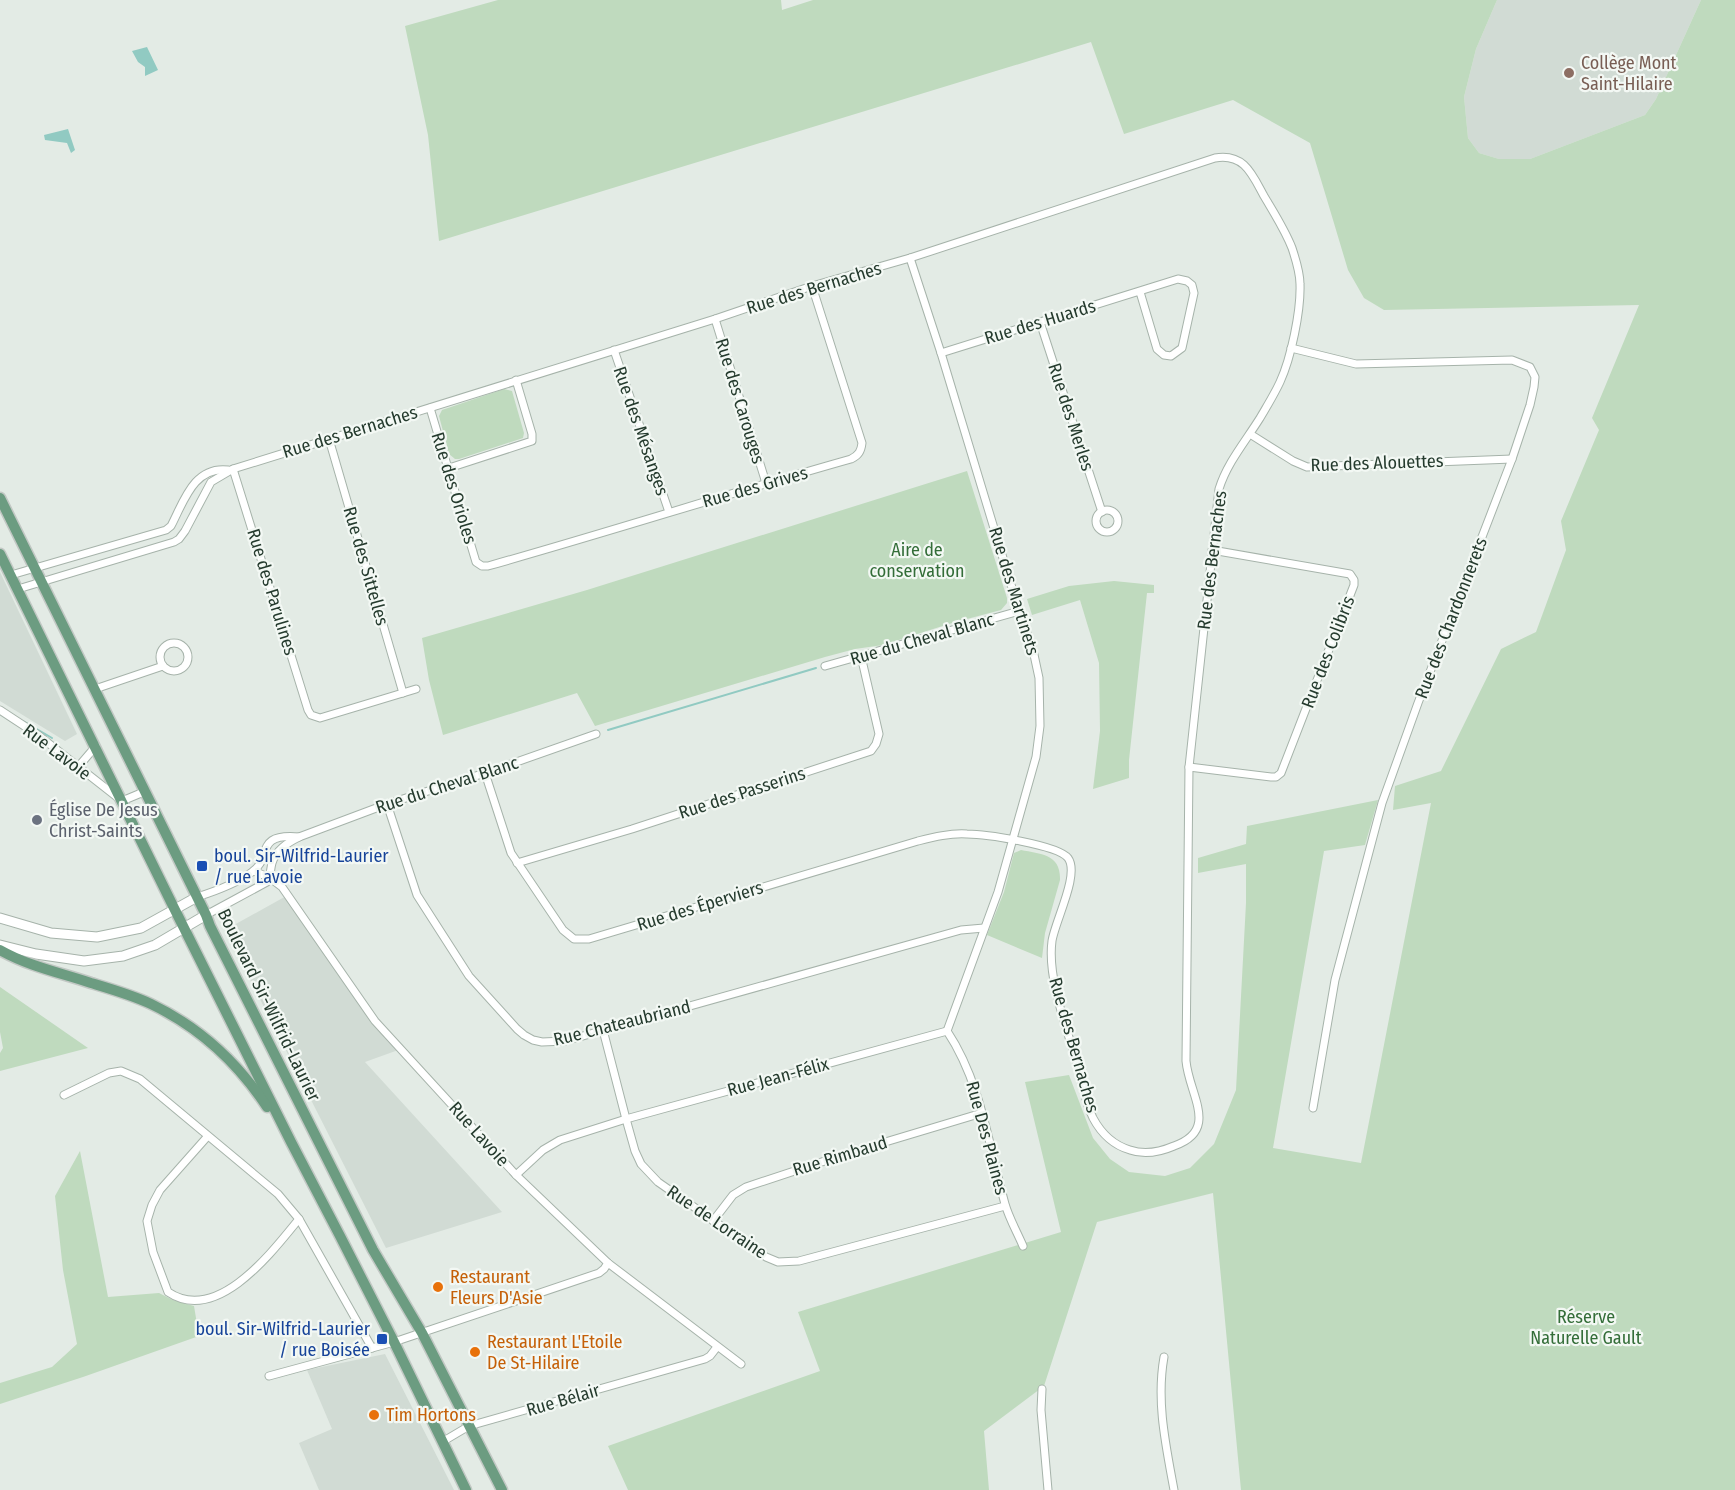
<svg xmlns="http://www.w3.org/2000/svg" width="1735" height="1490" font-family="'Fira Sans Condensed',sans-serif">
<rect width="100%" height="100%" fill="#e3ebe5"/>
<g fill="#d1dbd4">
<polygon points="1497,0 1701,0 1656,99 1645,115 1530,159 1499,159 1479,153 1468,138 1464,97 1476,49"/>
<polygon points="0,572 77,734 65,741 0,701"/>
<polygon points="288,895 375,1021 401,1049 365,1062 502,1212 386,1248 225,930"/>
<polygon points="385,1354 454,1490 319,1490 299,1443 332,1429 307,1370"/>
</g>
<g fill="#bfdabe">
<polygon points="498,0 781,0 782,10 813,0 1497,0 1476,49 1464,97 1468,138 1479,153 1499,159 1530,159 1645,115 1656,99 1701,0 1735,0 1735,1490 1241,1490 1213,1193 1097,1222 1044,1386 984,1431 989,1490 628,1490 608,1446 820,1371 798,1312 1061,1232 1025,1082 1069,1075 1093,1138 1110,1159 1129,1172 1165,1176 1190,1168 1214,1144 1236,1090 1246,903 1246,864 1198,873 1198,858 1246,844 1247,826 1378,800 1365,845 1324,851 1273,1148 1361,1163 1431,803 1393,810 1395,786 1441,771 1501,649 1536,632 1566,550 1561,521 1599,430 1592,418 1639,305 1384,310 1364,298 1348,270 1310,143 1233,100 1124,134 1091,42 439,241 428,135 405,26"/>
<polygon points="504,389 512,391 524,433 523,438 459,459 455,459 449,454 439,416 442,410"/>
<polygon points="967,471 1007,598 1007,603 1001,610 952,623 883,645 855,649 825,657 595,726 577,693 443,735 429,680 422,638 587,590"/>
<polygon points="1114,581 1154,585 1154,593 1147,593 1129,760 1129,778 1093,789 1100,731 1099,663 1080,600 1032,615 1027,599 1069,586"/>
<path d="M1021,850C1041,854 1061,854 1060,880L1045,933L1042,958L987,935L1004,892L1014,853Z"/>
<polygon points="0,987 88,1048 0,1071 0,1053 3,1048 0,1032"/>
<polygon points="80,1151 108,1297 159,1293 173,1300 194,1306 199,1336 83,1377 0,1404 0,1383 52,1367 77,1344 63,1270 55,1196"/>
</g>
<g fill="#91cac2">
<polygon points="147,47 158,70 145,76 145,67 138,62 132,51"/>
<polygon points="68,129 75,150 71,153 67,143 45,140 44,135"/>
</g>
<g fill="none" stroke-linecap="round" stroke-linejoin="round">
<g stroke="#91cac2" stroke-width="2">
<polyline points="23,721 52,738"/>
<polyline points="608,730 816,668"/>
</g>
<defs>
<g id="minor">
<polyline points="910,258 941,353 1019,611 1033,650 1039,678 1040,726 1036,757 998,892 947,1031"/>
<polyline points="715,319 766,483"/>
<polyline points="1040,322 1102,512"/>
<polyline points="1291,348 1356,364 1512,360 1530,367 1535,377 1534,387 1530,405 1512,459 1418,703 1382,803 1335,980 1313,1108"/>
<polyline points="614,350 669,512"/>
<polyline points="941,353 1178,279 1187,281 1192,285 1194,293 1182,348 1171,356 1164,355 1157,349 1140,292"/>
<path d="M430,408L476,562L482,566H488C609,532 730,493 851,459C859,455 861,451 862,443L812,286"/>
<polyline points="1250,434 1293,461 1307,467 1512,459"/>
<polyline points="329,439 403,693"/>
<polyline points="449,468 532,441 532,434 516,380"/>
<polyline points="233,469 308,710 311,715 320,718 416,689"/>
<circle cx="1107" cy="521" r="11"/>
<path d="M11,575L166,530L171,526C184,501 194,466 228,470"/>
<path d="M18,589L174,542L179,539L185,531L211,482L233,469L715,319L812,286L910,258L1215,158C1244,153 1252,174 1264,196C1274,213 1285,230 1292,248C1296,260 1300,272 1300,284C1301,311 1291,358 1280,382C1274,395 1267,406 1260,418C1245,442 1227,463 1219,489L1189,767L1186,1061C1189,1095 1220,1130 1174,1146C1160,1152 1144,1155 1130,1150C1113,1145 1101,1133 1093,1118C1085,1102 1082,1082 1078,1066C1067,1029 1047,978 1052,941C1055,921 1080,874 1068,858C1058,845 985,834 967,834C950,833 934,837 918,841L589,939H574L563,930L511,853L485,773"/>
<circle cx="174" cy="657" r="14"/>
<polyline points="825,666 1019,611"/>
<polyline points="95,689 163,666"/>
<polyline points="0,710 38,735 122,801 146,791"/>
<polyline points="78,767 96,746"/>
<polyline points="1189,767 1271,777 1276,777 1281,773 1354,585 1354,580 1350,574 1212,550"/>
<polyline points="387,804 417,895 469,976 517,1029 524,1035 533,1040 542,1042 565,1041 961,930 984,928"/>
<polyline points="517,863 632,829 871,751 876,744 879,734 861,656"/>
<polyline points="254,871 270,878 282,887 375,1021 516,1175 608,1263 741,1364"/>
<path d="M197,897C216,891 236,884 252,872C273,858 253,833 299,837"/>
<path d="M206,915L267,882C271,876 270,870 272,863C276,850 287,843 299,837L387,804L485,773L596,734"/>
<polyline points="603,1030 626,1119 635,1151 641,1164 658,1182 766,1257 778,1262 799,1261 1005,1206"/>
<path d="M947,1031C981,1082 989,1146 1005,1204C1009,1218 1017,1232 1023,1246"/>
<polyline points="64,1095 109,1073 121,1071 140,1079 278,1194 299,1219 372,1348"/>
<path d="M207,1137L160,1190L152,1205L147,1221L153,1252L168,1292C217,1325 272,1252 299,1219"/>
<polyline points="516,1175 543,1150 560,1140 626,1119 947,1031"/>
<polyline points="713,1221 733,1195 746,1187 852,1152 982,1113"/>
<path d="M1164,1357C1156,1402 1166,1446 1174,1490"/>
<polyline points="269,1376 394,1342 599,1273 604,1269 608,1263"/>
<polyline points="1042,1389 1041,1410 1048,1490"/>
<polyline points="442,1442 469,1426 705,1359 710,1356 717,1347"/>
</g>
<g id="tertiary">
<polyline points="0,918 51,933 97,937 141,928 197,897"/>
<polyline points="0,945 36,954 84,961 123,956 155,945 206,915"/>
</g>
<g id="primary">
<polyline points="0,498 206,915 210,926 373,1250 422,1333 502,1490"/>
<polyline points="0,554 174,908 291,1142 340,1236 394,1342 466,1490"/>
<path d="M0,950C28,966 61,973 91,983C111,989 132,995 151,1004C199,1027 238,1063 267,1107"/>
</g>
</defs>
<use href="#minor" stroke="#a6b3aa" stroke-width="9"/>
<use href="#tertiary" stroke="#a6b3aa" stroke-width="11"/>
<use href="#primary" stroke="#c2c8c4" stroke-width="13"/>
<use href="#minor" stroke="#fff" stroke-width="7"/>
<use href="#tertiary" stroke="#fff" stroke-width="9"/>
<use href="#primary" stroke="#6c9c81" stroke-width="10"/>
</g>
<circle fill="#8d6e63" stroke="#f3f8f4" stroke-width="2" cx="1569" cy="73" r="6"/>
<circle fill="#6b7280" stroke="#f3f8f4" stroke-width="2" cx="37" cy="820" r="6"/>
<g fill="#1a4fb4" stroke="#f3f8f4" stroke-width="2">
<rect x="196" y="860" width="12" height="12" rx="3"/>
<rect x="376" y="1333" width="12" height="12" rx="3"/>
</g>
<g fill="#e8710a" stroke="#f3f8f4" stroke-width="2">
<circle cx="438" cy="1287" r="6"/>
<circle cx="475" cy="1352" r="6"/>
<circle cx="374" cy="1415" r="6"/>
</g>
<g text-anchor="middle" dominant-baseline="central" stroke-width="4.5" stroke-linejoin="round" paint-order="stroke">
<g font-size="18" fill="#785e54" stroke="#f3f8f4" text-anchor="start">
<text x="1581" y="63">Collège Mont<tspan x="1581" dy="21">Saint-Hilaire</tspan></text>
</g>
<g font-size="18" fill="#253b2e" stroke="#f3f8f4">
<text transform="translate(814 288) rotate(-17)">Rue des Bernaches</text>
<text transform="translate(1040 322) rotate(-17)">Rue des Huards</text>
<text transform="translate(740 401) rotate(73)">Rue des Carouges</text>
<text transform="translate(1071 417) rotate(72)">Rue des Merles</text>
<text transform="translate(641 431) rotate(71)">Rue des Mésanges</text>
<text transform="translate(350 432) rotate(-17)">Rue des Bernaches</text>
<text transform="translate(1377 463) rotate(-2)">Rue des Alouettes</text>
<text transform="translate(755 487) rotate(-16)">Rue des Grives</text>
<text transform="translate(454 488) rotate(73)">Rue des Orioles</text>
<text transform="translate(1212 560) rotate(-83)">Rue des Bernaches</text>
<text transform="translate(366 566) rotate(74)">Rue des Sittelles</text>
<text transform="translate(1014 591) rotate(73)">Rue des Martinets</text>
<text transform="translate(272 592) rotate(73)">Rue des Parulines</text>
<text transform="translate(1451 618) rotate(-69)">Rue des Chardonnerets</text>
<text transform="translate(922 639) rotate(-16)">Rue du Cheval Blanc</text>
<text transform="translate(1328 652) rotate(-69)">Rue des Colibris</text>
<text transform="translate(57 752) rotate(37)">Rue Lavoie</text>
<text transform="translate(447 785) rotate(-18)">Rue du Cheval Blanc</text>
<text transform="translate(742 793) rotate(-18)">Rue des Passerins</text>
<text transform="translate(700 906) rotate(-17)">Rue des Éperviers</text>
<text transform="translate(269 1005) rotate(64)">Boulevard Sir-Wilfrid-Laurier</text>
<text transform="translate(622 1023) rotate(-14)">Rue Chateaubriand</text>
<text transform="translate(1074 1045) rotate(74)">Rue des Bernaches</text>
<text transform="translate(778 1077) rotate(-15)">Rue Jean-Félix</text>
<text transform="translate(479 1134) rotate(48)">Rue Lavoie</text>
<text transform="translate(987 1138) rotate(75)">Rue Des Plaines</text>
<text transform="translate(840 1156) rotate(-17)">Rue Rimbaud</text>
<text transform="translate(717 1222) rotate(34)">Rue de Lorraine</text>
<text transform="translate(563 1400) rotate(-16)">Rue Bélair</text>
</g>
<g font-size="18" fill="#336d38" stroke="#f3f8f4">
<text x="917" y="550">Aire de<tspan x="917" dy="21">conservation</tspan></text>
<text x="1586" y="1317">Réserve<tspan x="1586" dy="21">Naturelle Gault</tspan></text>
</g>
<g font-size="18" fill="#5b616d" stroke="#f3f8f4" text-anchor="start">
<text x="49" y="810">Église De Jesus<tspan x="49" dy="21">Christ-Saints</tspan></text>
</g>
<g font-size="18" fill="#164399" stroke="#f3f8f4" text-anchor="start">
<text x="214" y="856">boul. Sir-Wilfrid-Laurier<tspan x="214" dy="21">/ rue Lavoie</tspan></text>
<text x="370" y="1329" text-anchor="end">boul. Sir-Wilfrid-Laurier<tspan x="370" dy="21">/ rue Boisée</tspan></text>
</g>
<g font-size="18" fill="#c56008" stroke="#f3f8f4" text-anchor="start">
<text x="450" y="1277">Restaurant<tspan x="450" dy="21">Fleurs D'Asie</tspan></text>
<text x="487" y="1342">Restaurant L'Etoile<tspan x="487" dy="21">De St-Hilaire</tspan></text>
<text x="386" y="1415">Tim Hortons</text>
</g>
</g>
</svg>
